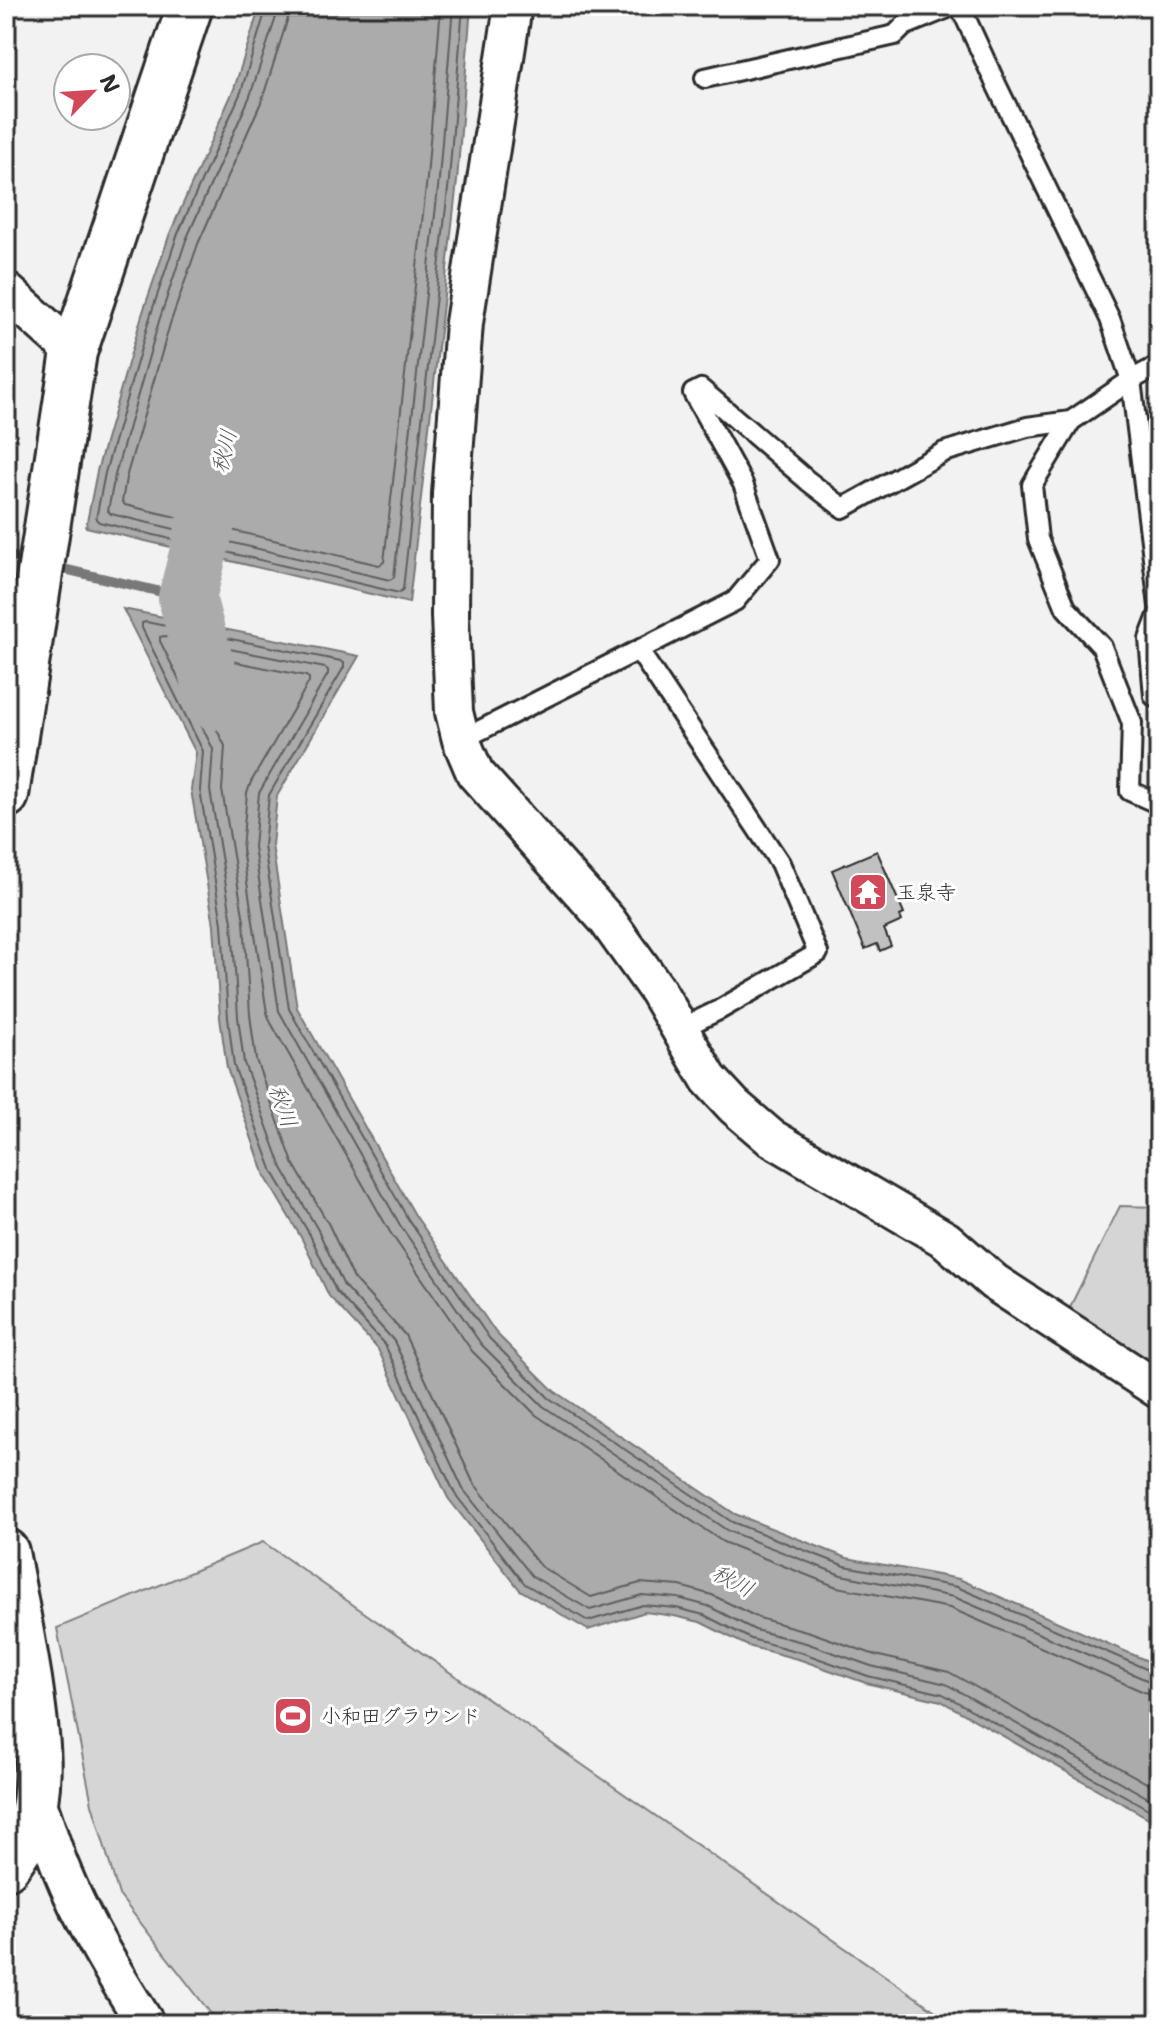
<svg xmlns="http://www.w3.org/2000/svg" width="1165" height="2030" font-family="'Shantell Sans','Klee One',sans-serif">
<rect width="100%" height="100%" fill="#f2f2f2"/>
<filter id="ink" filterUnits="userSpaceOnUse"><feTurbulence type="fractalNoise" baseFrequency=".0125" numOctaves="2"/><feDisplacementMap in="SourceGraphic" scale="16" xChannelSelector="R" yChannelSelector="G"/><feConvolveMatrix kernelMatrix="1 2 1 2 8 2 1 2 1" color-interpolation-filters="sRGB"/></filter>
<g filter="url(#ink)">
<g fill="#d5d5d5" stroke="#808080" stroke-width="2">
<polygon points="1120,1206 1159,1207 1159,1373 1067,1313"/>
<polygon points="263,1542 954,2024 219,2024 119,1895 92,1804 57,1628"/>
</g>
<g fill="#ababab" stroke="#787878" stroke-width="2">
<polygon points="260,6 471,6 457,181 409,603 86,527 97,471 142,315 170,233 234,89"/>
<polygon points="123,609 359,656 277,796 272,845 297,1008 415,1215 496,1333 554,1391 735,1514 847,1558 959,1579 1159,1666 1159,1824 941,1701 866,1683 801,1660 748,1646 700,1622 674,1616 645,1612 588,1630 520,1590 448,1498 378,1349 329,1296 302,1239 265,1176 227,1068 220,1018 214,925 191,790 196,753"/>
</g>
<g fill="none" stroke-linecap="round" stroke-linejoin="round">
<g stroke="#5e5e5e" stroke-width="2">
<polyline points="267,6 241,92 177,236 150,317 105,473 96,519 99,522 399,593 403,589 449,180 463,6"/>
<polyline points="277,6 277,14 250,96 186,240 159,321 115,475 108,511 111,514 390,580 394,577 439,179 453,6"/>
<polyline points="289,6 288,18 262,100 198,244 170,324 126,478 122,502 125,505 379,565 384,562 427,178 441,6"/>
<polyline points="1159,1673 1153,1672 957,1587 845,1566 732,1522 549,1398 489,1338 408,1219 289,1009 264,846 269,795 344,667 344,663 341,661 146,622 142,623 142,628 203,751 200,790 222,924 228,1018 234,1066 273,1172 310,1235 336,1291 385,1345 455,1494 525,1584 588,1621 643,1605 676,1608 704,1615 751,1639 803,1653 868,1676 943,1694 1159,1815"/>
<polyline points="1159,1683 1149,1681 954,1597 841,1575 728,1531 543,1406 481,1344 400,1225 279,1011 254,847 259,793 328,674 328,670 325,668 164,636 160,637 160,641 213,749 210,790 232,922 238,1017 244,1063 282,1168 318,1230 344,1286 394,1341 463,1489 532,1576 590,1610 642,1595 678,1598 708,1606 755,1630 806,1643 871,1666 946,1684 1159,1804"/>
<polyline points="1159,1695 1144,1692 950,1608 837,1587 723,1542 536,1415 472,1351 390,1232 271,1023 267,1013 242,849 247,793 251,782 309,682 309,678 306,676 186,652 182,653 181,658 225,746 222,790 244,921 250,1015 256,1060 293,1163 329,1225 354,1279 405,1335 473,1482 540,1566 591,1597 640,1583 680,1586 712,1595 759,1618 810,1632 875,1655 949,1672 1159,1790"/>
</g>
<g stroke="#787878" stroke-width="10">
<polyline points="6,555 31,561"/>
<polyline points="51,566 187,598"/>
</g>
<polyline stroke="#ababab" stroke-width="58" points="215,701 187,598 217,479"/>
</g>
<polygon fill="#c1c1c1" stroke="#2b2b2b" stroke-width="2" points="877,851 904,914 900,916 902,921 884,929 891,946 880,951 877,944 865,949 832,870"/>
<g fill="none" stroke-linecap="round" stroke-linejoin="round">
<defs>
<g id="service">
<polyline points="960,6 995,82 1110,319 1131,380 1159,606"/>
<polyline points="705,78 895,35 904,26 953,6"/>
<polyline points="1159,365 1131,380 1071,421 1032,485 1038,539 1066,608 1102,647 1132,723 1130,791 1159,804"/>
<polyline points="639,651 780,863 818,953 719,1010 680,1029"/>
<polyline points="1154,696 1149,639 1159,613"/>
<polyline points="461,740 735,601 770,559 743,484 693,393 701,389 808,481 843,508 944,452 1027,427 1071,421"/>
</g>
<g id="minor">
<polyline points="513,6 464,323 451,494 450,616 454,712 461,740 475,773 607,920 657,990 709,1079 734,1106 770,1137 946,1240 994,1282 1159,1390"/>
<polyline points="6,291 74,352"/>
<path d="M35,1795C44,1819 51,1843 60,1866C82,1921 114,1974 146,2024"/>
</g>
<g id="tertiary">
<polyline points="6,795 74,352 190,6"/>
<path d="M6,1552C14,1594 22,1636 29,1679C36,1728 45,1782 28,1831C23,1844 14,1856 6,1867"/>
</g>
</defs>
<use href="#service" stroke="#2b2b2b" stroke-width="24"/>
<use href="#minor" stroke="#2b2b2b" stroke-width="42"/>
<use href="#tertiary" stroke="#2b2b2b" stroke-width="50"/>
<use href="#service" stroke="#fff" stroke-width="18"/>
<use href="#minor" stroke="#fff" stroke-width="36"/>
<use href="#tertiary" stroke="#fff" stroke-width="44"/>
</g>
</g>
<defs>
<symbol id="temple-square" viewBox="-11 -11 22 22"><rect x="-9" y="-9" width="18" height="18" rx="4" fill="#d1495b" stroke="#fff"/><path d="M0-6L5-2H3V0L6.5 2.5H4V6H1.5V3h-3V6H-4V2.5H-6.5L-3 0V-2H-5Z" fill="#fff"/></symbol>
<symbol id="stadium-square" viewBox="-11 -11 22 22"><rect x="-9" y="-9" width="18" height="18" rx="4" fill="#d1495b" stroke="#fff"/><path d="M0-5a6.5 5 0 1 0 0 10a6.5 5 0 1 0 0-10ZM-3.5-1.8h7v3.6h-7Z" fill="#fff"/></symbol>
</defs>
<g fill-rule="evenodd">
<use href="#temple-square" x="846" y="870" width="44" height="44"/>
<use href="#stadium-square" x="271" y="1694" width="44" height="44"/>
</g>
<g text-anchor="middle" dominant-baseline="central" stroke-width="6" stroke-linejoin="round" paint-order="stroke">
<g font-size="20" fill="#2b2b2b" stroke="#fff" text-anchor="start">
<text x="896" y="892">玉泉寺</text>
<text x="321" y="1716">小和田グラウンド</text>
</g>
<g font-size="22" font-style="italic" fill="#585858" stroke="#fff">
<text transform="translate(224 451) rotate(-76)">秋川</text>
<text transform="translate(283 1106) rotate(71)">秋川</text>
<text transform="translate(733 1581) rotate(28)">秋川</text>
</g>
</g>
<rect width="1165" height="2030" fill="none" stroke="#fff" stroke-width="32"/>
<rect x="16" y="16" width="1133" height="1998" fill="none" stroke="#2b2b2b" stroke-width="3" filter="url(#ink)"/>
<g transform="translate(92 92) rotate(65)"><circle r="38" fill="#ffffff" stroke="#aaaaaa" stroke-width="2"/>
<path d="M0-6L14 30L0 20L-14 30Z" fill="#d1495b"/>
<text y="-12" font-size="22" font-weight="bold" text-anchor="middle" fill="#2b2b2b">N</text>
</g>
</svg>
